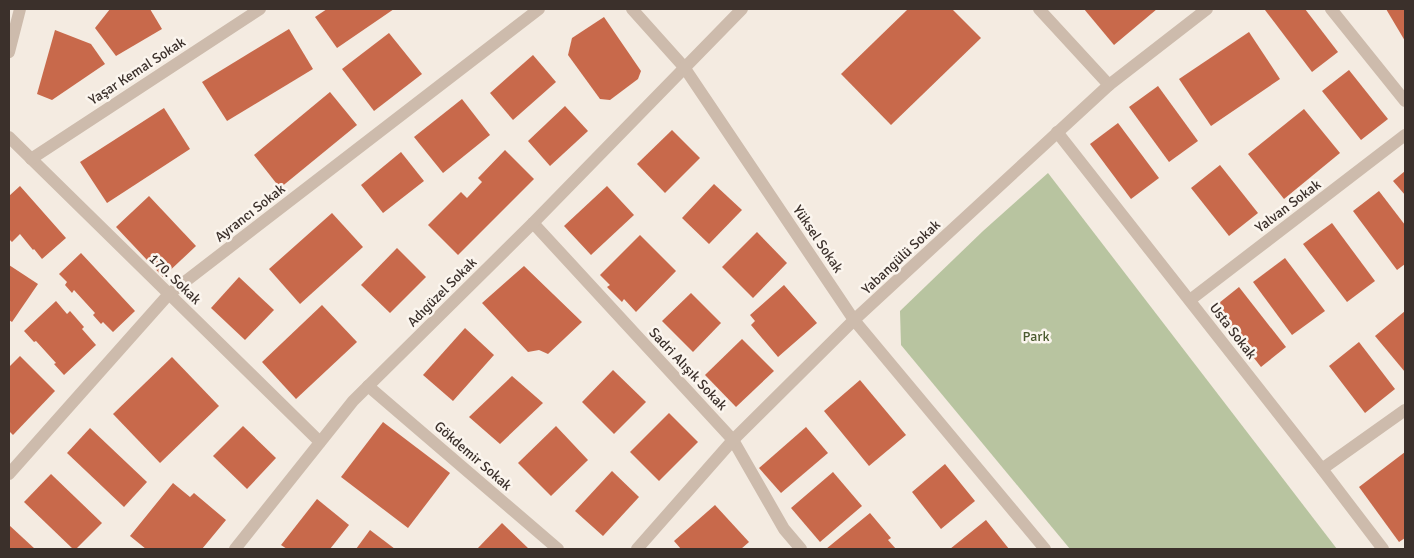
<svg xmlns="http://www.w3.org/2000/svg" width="1414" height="558" font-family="Signika,sans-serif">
<rect width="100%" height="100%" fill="#f4ebe1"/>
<polygon fill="#b8c4a0" points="1048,173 1337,549 1070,549 901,345 900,311 983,231"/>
<g fill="#c8694b">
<polygon points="110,9 150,9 162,29 116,56 95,28"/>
<polygon points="327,9 394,9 337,48 315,17"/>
<polygon points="908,9 952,9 981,38 891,125 841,74"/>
<polygon points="1084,9 1157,9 1114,45"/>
<polygon points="1266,9 1305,9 1338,52 1312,72 1265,10"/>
<polygon points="1386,9 1405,9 1405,41"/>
<polygon points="604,17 641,71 638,79 610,100 600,99 568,55 572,38"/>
<polygon points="289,29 313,69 227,121 202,82"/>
<polygon points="55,30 91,44 105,64 52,100 37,94"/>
<polygon points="1249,32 1280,79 1211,126 1179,79"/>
<polygon points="389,33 422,74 374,111 342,69"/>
<polygon points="533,55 556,82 513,120 490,93"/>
<polygon points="1349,70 1388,119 1361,140 1322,91"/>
<polygon points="1158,86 1198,141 1169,162 1129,107"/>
<polygon points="330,92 357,125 280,188 254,155"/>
<polygon points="462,99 490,135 443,173 414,137"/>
<polygon points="565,106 588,131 550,166 528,141"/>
<polygon points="164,108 190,149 107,203 80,162"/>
<polygon points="1304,109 1340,153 1284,199 1248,154"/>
<polygon points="1118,123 1159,178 1131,199 1090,144"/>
<polygon points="672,130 700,158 665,193 637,164"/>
<polygon points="505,150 534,179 458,255 428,225 461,192 467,198 482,182 478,178"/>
<polygon points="401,152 424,181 383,213 361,185"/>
<polygon points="1220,165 1258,213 1229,236 1191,188"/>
<polygon points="1405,171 1405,195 1393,181"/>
<polygon points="714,184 742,210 709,244 682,218"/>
<polygon points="20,186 66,238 42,259 34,249 33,250 20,234 12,242 9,239 9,196"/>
<polygon points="607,186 634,215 591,255 564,226"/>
<polygon points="1379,191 1405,225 1405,264 1397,270 1353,211"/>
<polygon points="149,196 196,246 163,277 116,227"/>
<polygon points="332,213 363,247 300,304 269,269"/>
<polygon points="1332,223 1375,281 1347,302 1303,244"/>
<polygon points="757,232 787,263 753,298 722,267"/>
<polygon points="640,235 676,271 636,312 624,299 622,302 607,287 610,285 600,275"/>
<polygon points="397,248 426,277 390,313 361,285"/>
<polygon points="81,253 135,311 113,332 103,322 101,324 93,315 95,313 74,290 72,293 65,285 67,282 59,274"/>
<polygon points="1285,258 1325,311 1292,335 1253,282"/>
<polygon points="9,265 38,284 12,322 9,320"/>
<polygon points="524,266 582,322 548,354 539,350 528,352 482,303"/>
<polygon points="239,277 274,310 245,340 211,308"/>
<polygon points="784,285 817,323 778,357 751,325 755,321 750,315"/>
<polygon points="1239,287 1286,347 1261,367 1214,307"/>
<polygon points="691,293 721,323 693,352 662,321"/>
<polygon points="56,301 67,314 70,311 84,327 82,329 96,345 64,375 54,364 56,363 36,341 34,342 24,331"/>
<polygon points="322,305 357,342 296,399 262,362"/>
<polygon points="1405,311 1405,372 1375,336"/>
<polygon points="465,328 494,355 453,401 423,375"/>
<polygon points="742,339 774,371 736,407 705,375"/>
<polygon points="1359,342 1395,389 1365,413 1329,366"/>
<polygon points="20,356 55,391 13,435 9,431 9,367"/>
<polygon points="172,357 219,406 160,463 113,414"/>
<polygon points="613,370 646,402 614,434 582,402"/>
<polygon points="512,376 543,403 500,444 469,417"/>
<polygon points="860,380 906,435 869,466 824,411"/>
<polygon points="669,413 698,442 659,481 630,452"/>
<polygon points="383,422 450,473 408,528 341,477"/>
<polygon points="243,426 276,458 247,489 213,456"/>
<polygon points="556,426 588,460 551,496 518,463"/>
<polygon points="806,427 828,453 781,493 759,468"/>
<polygon points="90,428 147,482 124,507 67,453"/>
<polygon points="1405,452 1405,538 1399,542 1359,487"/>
<polygon points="945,464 975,501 941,529 912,492"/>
<polygon points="612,471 639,497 603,536 575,511"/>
<polygon points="833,472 862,506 820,542 791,508"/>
<polygon points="51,474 102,523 76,549 73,549 24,502"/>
<polygon points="173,483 190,497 194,493 226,520 202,549 146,549 130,536"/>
<polygon points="317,499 349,525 330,549 287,549 281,545"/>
<polygon points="715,505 749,542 741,549 681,549 674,541"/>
<polygon points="870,513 891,538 888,540 896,549 826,549"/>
<polygon points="986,520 1009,549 950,549"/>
<polygon points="502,523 529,549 477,549"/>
<polygon points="9,525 35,549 9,549"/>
<polygon points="370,530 395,549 356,549"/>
</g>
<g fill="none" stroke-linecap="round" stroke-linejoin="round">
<g stroke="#cdbbac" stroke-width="12">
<polyline points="632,9 684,67 854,320 1045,549"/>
<polyline points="1039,9 1109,85"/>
<polyline points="1331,9 1405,101"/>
<polyline points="1057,132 1322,469 1383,549"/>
<polyline points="9,137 320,442"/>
<polyline points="31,159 260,9"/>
<polyline points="533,223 733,440 784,529 801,549"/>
<polyline points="1190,300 1405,135"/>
<polyline points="368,386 558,549"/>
<polyline points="1322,469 1405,410"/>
<polyline points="9,474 169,294 539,9"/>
<polyline points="235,549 353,401 533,223 742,9"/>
<polyline points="637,549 733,440 854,320 1109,85 1207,9"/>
</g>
<polyline stroke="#cdbbac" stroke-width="12" points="9,52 20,9"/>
</g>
<g text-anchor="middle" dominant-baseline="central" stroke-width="5" stroke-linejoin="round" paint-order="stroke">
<g font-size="14" fill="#3b302b" stroke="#fbf5ee">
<text transform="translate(137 71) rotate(-33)">Yaşar Kemal Sokak</text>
<text transform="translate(1288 206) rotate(-37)">Yalvan Sokak</text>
<text transform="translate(250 213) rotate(-38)">Ayrancı Sokak</text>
<text transform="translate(818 239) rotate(56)">Yüksel Sokak</text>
<text transform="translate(901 257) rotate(-43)">Yabangülü Sokak</text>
<text transform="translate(175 279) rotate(44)">170. Sokak</text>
<text transform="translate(442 292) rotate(-45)">Adıgüzel Sokak</text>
<text transform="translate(1233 331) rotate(52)">Usta Sokak</text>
<text transform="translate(688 369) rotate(47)">Sadri Alışık Sokak</text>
<text transform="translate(473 456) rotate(41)">Gökdemir Sokak</text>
</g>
<g font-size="14" fill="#4a5a2e" stroke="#fbf5ee">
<text x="1036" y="336">Park</text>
</g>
</g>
<rect width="1414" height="558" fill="none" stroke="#3b302b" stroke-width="20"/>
</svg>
